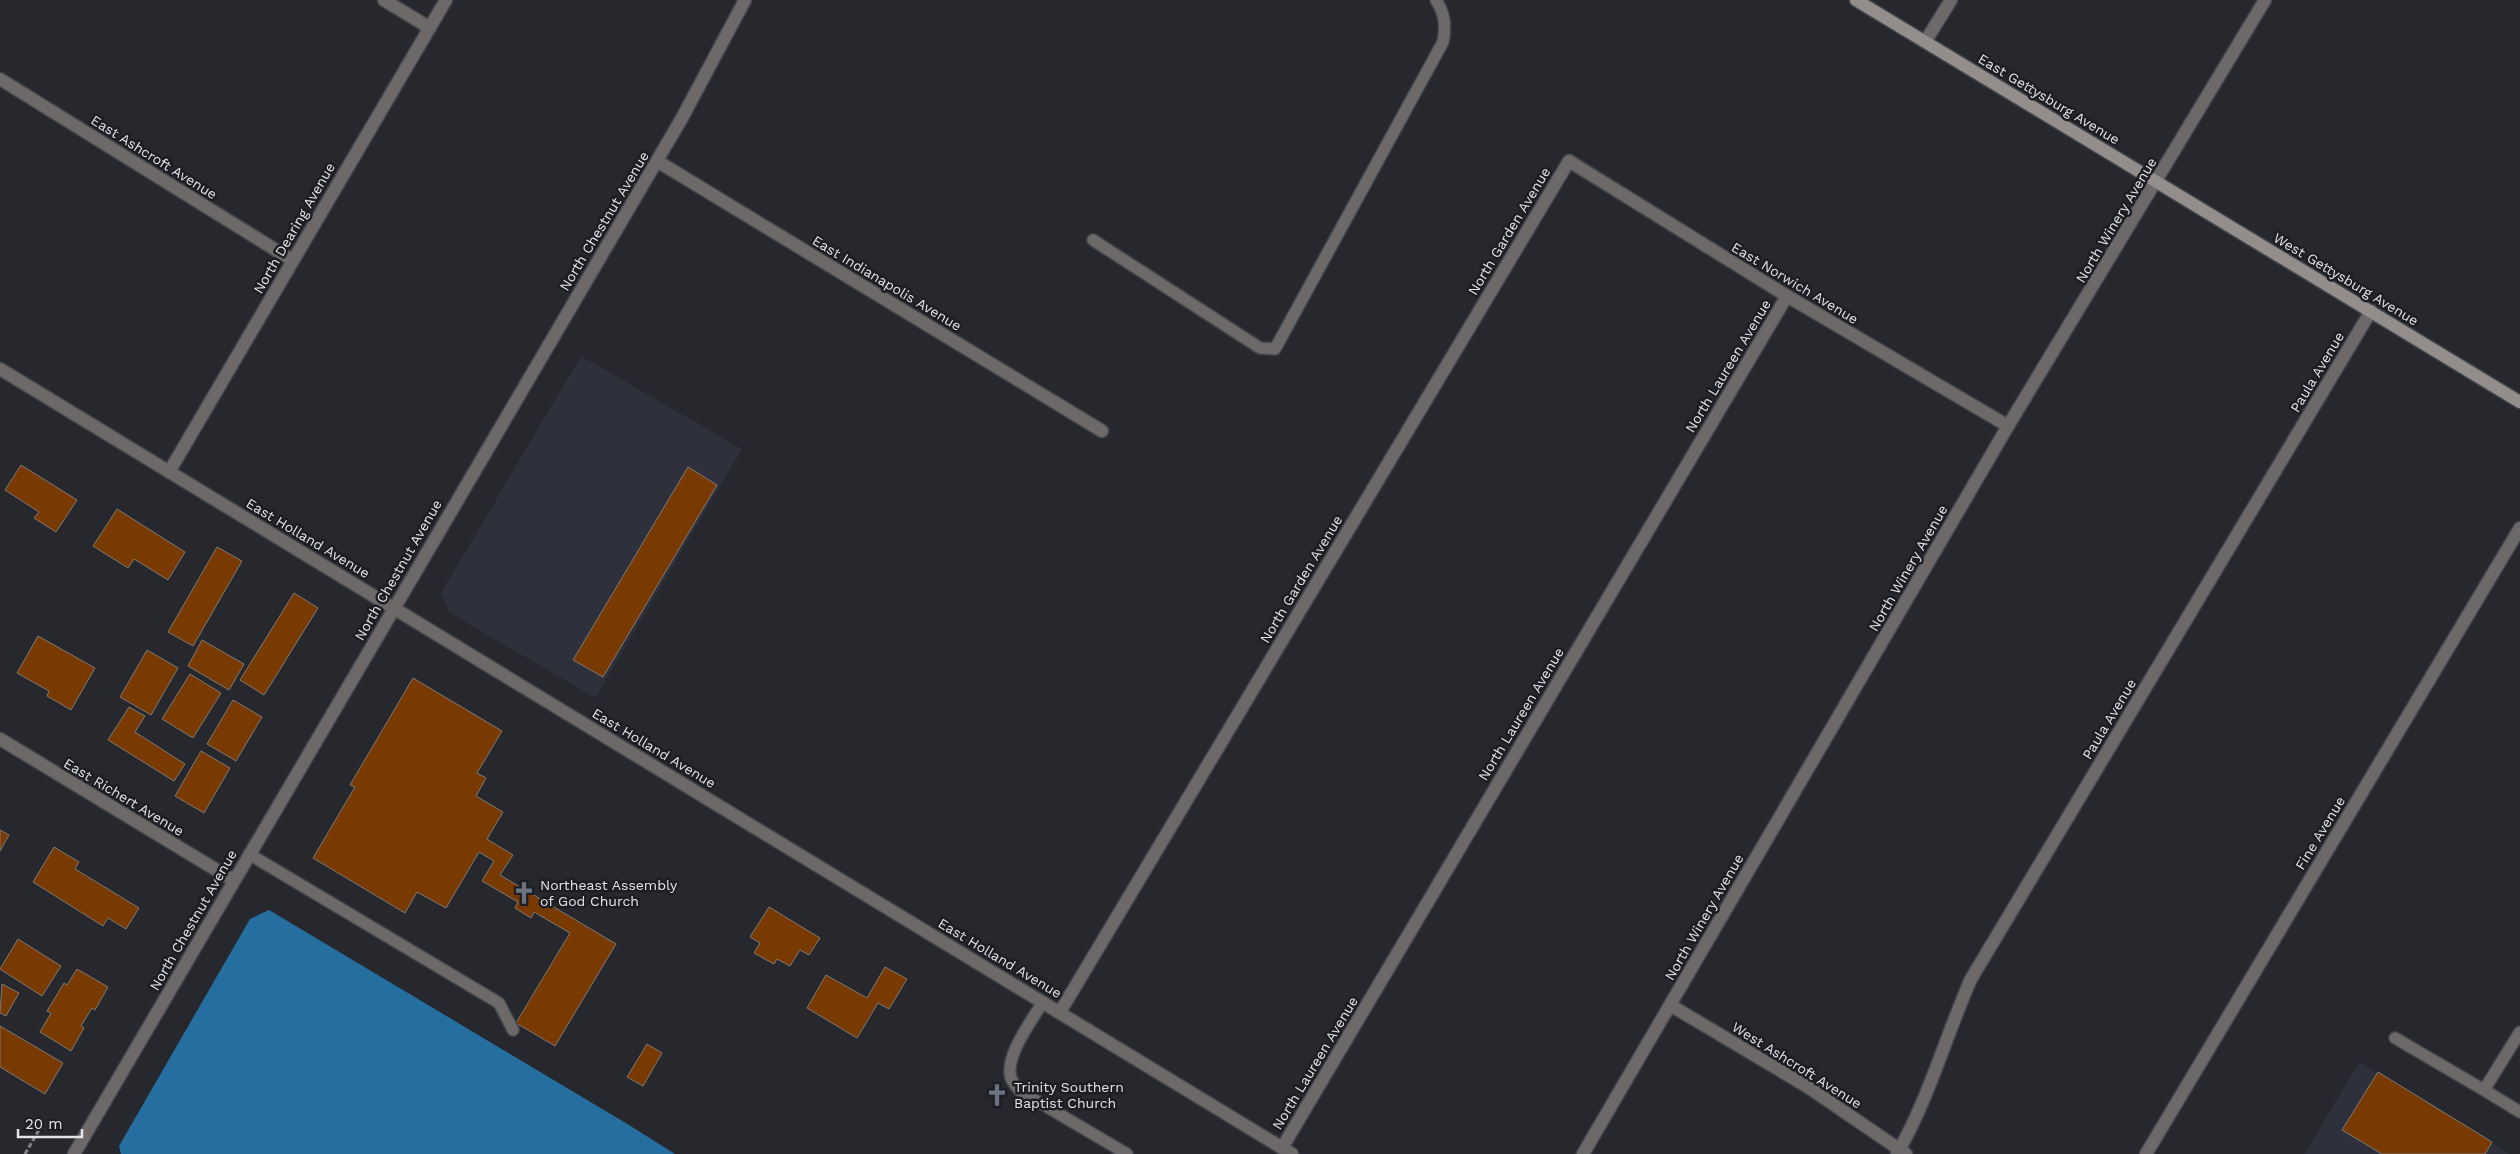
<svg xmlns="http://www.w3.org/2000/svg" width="2520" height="1154" font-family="'Work Sans',sans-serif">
<rect width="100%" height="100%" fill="#26282d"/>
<g fill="#2e313c">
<polygon points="581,356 742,449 595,698 449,612 441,593"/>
<polygon points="2359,1062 2510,1154 2305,1154"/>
</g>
<polygon fill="#256fa0" points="269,910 629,1125 675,1154 121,1154 119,1146 250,919"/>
<g fill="#793a01" stroke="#7f7975">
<polygon points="21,465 77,500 56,532 34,518 39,512 5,490"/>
<polygon points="688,467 717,485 603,677 573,660"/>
<polygon points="117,509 185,552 168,580 134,559 128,568 93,546"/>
<polygon points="217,547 242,561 193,646 168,632"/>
<polygon points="294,593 318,608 264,695 240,680"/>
<polygon points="38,636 95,668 71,710 47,696 49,691 17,673"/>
<polygon points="202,640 244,664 229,690 188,666"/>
<polygon points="147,650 178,668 151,715 120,697"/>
<polygon points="190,674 221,693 193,738 162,719"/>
<polygon points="413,678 502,731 477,773 486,778 476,796 503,812 487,839 513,855 500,875 616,944 555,1046 516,1023 570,933 534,912 531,918 515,908 518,902 482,881 494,861 479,852 446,908 417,892 405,913 313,858 355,787 350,785"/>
<polygon points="233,700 262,717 236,761 207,744"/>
<polygon points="129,707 145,716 135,732 185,764 174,781 108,740"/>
<polygon points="201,751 230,768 204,813 175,796"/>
<polygon points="0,830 9,835 0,851"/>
<polygon points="54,847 79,862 75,869 139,908 126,929 108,918 103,926 33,882"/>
<polygon points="769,907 820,938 809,955 800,950 790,966 777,959 774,964 754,953 760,943 750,937"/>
<polygon points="18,939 61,966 42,996 0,969"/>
<polygon points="885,967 907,979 889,1009 878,1003 857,1038 807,1008 826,975 867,998"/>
<polygon points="77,969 108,987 95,1010 92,1008 81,1026 84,1028 71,1051 40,1032 51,1013 47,1011 64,983 67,985"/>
<polygon points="2,984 19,993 6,1016 0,1013"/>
<polygon points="0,1026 63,1063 45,1094 0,1067"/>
<polygon points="647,1044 662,1053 643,1086 627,1077"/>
<polygon points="2378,1072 2492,1142 2485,1154 2382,1154 2342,1130"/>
</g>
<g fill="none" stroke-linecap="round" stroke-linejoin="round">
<defs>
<g id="lane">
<path d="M1093,240L1260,348L1275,349L1443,42C1446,26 1445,14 1436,0"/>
<polyline points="249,854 499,1003 513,1030"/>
<path d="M1043,1002C1032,1020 1004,1057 1011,1078C1012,1082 1017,1087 1020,1091L1127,1154"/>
<polyline points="2520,1032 2484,1090 2520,1112"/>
<polyline points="2395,1038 2484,1090"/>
</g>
<g id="street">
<polyline points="384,0 430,28"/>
<polyline points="1925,42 1951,0"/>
<polyline points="0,79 292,260"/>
<polyline points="657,161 1102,431"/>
<polyline points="0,369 1292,1154"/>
<polyline points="169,472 446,0"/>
<polyline points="0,739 233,880"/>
<polyline points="1670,1005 1808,1087 1906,1154"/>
<polyline points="1060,1012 1569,161 1787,296 2008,426"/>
<polyline points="1282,1148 1787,296"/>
<polyline points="74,1154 682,118 745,0"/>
<polyline points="1583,1154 2008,426 2265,0"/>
<path d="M1897,1154C1929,1098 1945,1038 1971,979L2371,311"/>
<polyline points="2146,1154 2520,528"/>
</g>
<polyline id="secondary" points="1856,0 2520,402"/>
</defs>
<use href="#lane" stroke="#44464b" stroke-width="14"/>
<use href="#street" stroke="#44464b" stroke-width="15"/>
<use href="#secondary" stroke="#44464b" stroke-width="15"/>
<polyline stroke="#818387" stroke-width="3" stroke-dasharray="5 2.5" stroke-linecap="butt" points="25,1154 39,1130"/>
<use href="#lane" stroke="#6c6968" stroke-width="11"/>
<use href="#street" stroke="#6c6968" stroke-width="12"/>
<use href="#secondary" stroke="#938e8c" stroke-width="12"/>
</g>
<defs>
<symbol id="church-bare" viewBox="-9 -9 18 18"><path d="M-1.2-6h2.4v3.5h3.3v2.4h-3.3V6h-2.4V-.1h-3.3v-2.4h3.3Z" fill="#6b7280" stroke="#1d1e23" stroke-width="2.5" paint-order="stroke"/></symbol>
</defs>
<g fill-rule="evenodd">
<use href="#church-bare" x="508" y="877" width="32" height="32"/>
<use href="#church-bare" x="981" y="1079" width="32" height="32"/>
</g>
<g text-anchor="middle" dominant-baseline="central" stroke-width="5" stroke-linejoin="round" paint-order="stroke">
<g font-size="14" fill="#e3e4e8" stroke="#1d1e23">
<text transform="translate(2049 99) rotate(31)">East Gettysburg Avenue</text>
<text transform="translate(154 157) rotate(32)">East Ashcroft Avenue</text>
<text transform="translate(2116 220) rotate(-59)">North Winery Avenue</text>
<text transform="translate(604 221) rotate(-59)">North Chestnut Avenue</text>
<text transform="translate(294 228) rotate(-60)">North Dearing Avenue</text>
<text transform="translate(1509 231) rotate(-59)">North Garden Avenue</text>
<text transform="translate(2346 279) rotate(31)">West Gettysburg Avenue</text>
<text transform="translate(887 283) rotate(31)">East Indianapolis Avenue</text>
<text transform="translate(1795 283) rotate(31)">East Norwich Avenue</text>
<text transform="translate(1728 366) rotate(-59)">North Laureen Avenue</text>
<text transform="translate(2317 372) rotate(-59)">Paula Avenue</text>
<text transform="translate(308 538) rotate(31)">East Holland Avenue</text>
<text transform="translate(1908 568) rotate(-60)">North Winery Avenue</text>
<text transform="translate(398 570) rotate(-60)">North Chestnut Avenue</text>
<text transform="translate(1301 579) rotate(-59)">North Garden Avenue</text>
<text transform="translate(1521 714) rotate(-59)">North Laureen Avenue</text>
<text transform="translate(2109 719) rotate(-59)">Paula Avenue</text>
<text transform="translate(654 748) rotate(31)">East Holland Avenue</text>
<text transform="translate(124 797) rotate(31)">East Richert Avenue</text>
<text transform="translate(2320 833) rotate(-59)">Fine Avenue</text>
<text transform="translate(1704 917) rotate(-60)">North Winery Avenue</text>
<text transform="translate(193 920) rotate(-60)">North Chestnut Avenue</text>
<text transform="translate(1000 958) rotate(31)">East Holland Avenue</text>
<text transform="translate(1315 1063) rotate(-59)">North Laureen Avenue</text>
<text transform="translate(1797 1065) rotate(32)">West Ashcroft Avenue</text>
</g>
<g font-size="14" fill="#e3e4e8" stroke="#1d1e23" text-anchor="start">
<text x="540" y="885">Northeast Assembly<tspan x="540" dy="16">of God Church</tspan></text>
<text x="1014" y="1087">Trinity Southern<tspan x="1014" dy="16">Baptist Church</tspan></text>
</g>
</g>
<path d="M18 1129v8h64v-8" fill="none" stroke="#e3e4e8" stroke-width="2.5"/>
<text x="25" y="1129" font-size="15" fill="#e3e4e8" stroke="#1d1e23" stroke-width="4" paint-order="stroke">20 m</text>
</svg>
